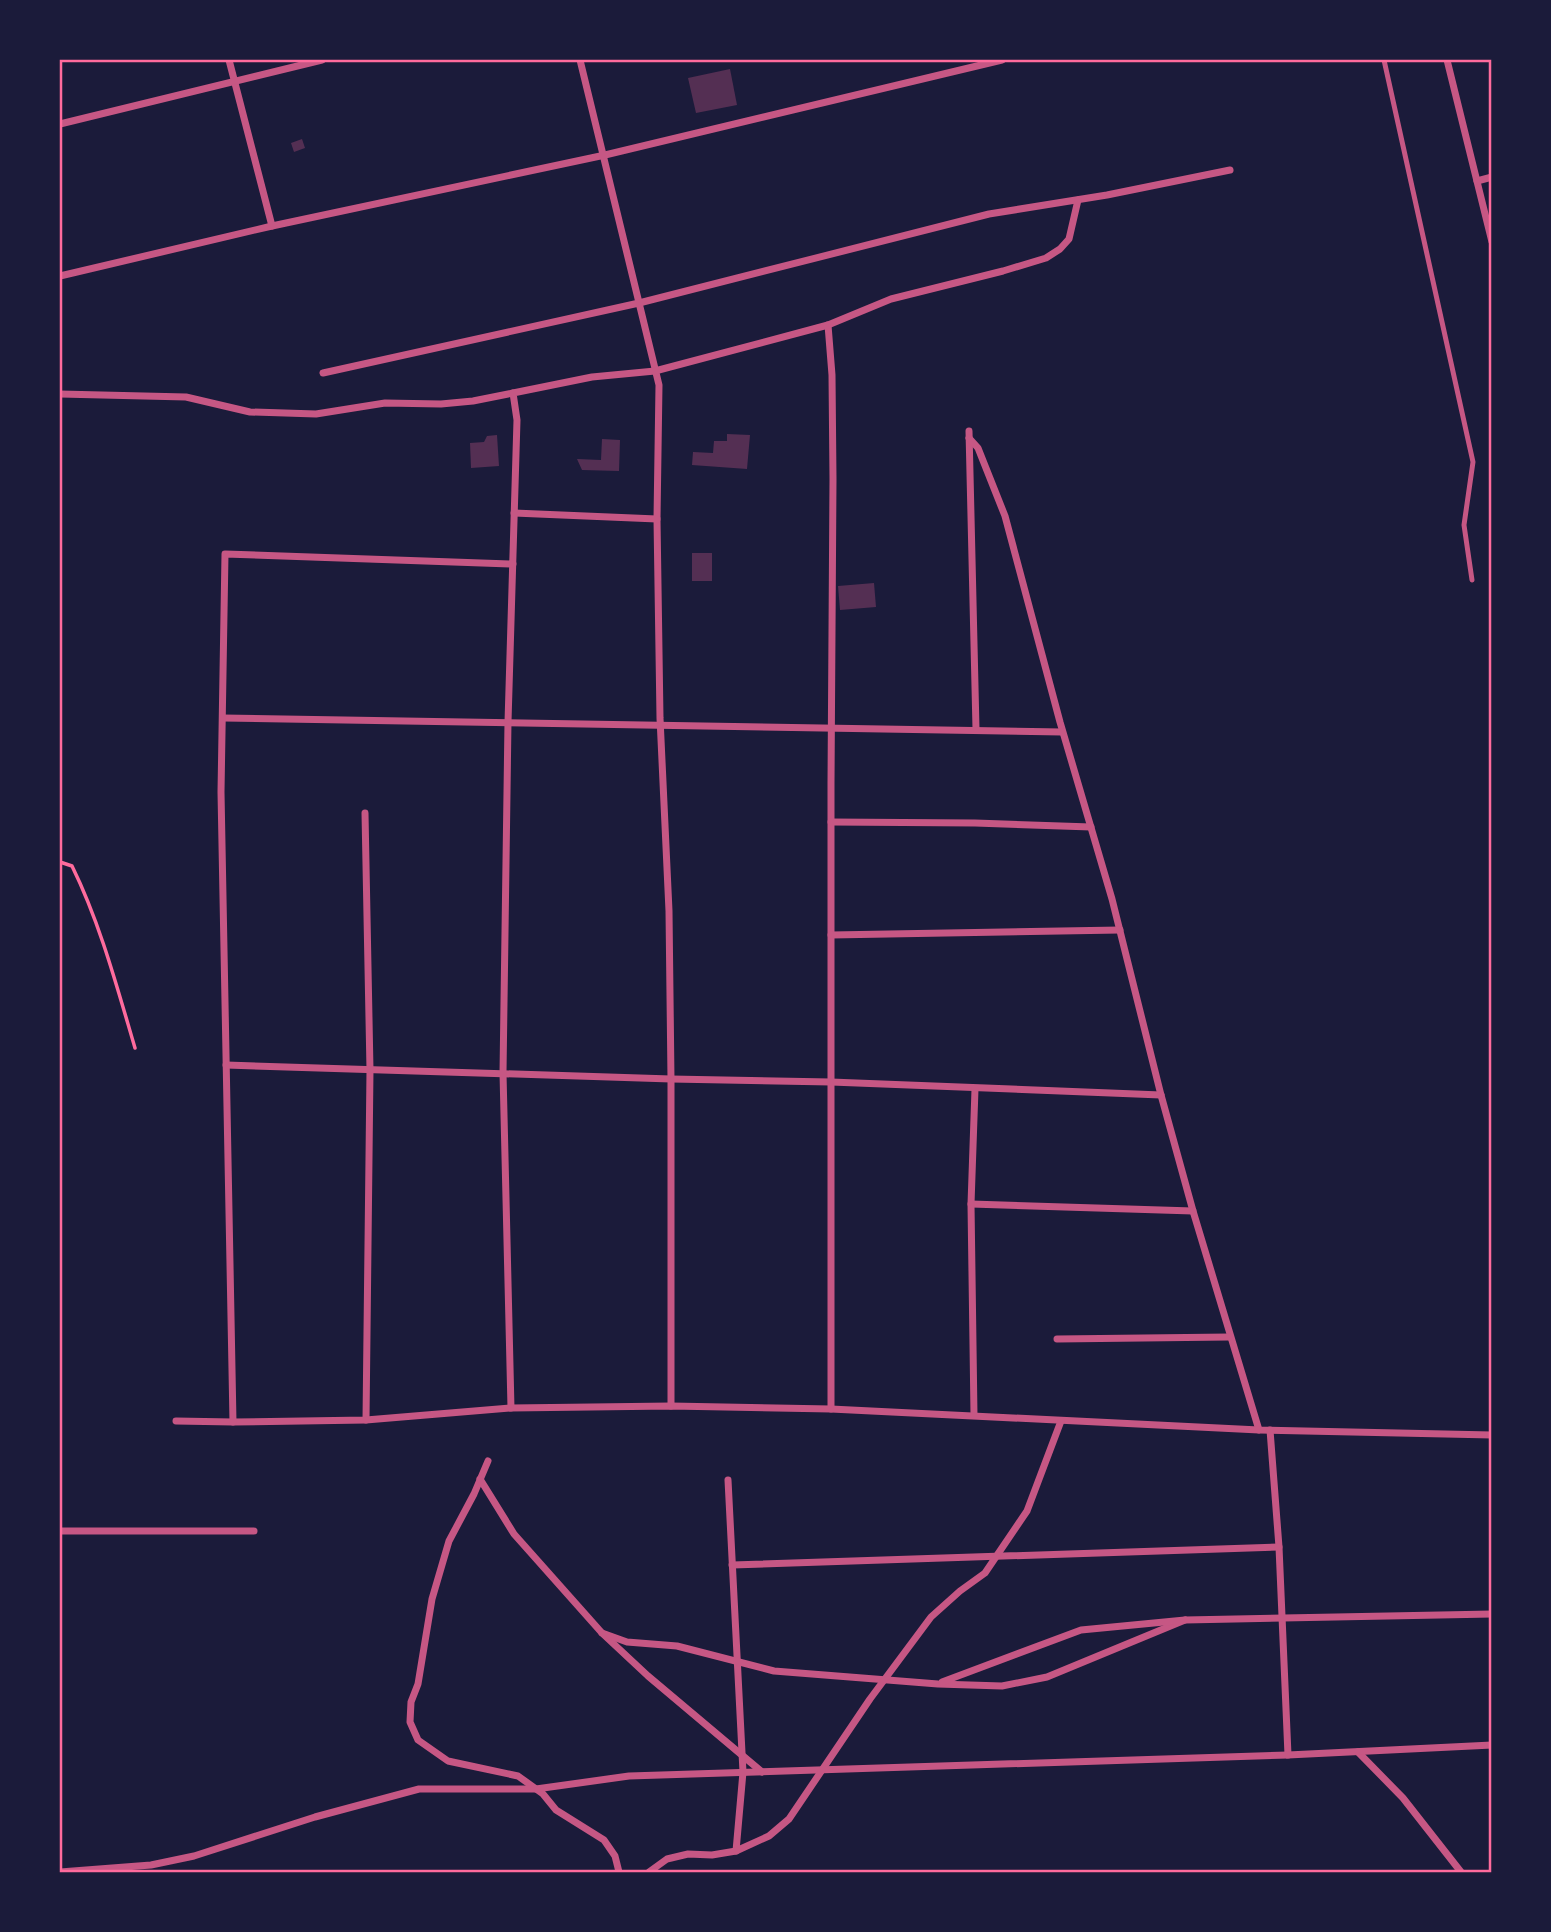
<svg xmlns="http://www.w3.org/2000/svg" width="1551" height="1932" font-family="'Space Grotesk',sans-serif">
<rect width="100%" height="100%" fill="#1b1b3a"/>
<g fill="#542f53">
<polygon points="730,69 737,105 696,113 688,78"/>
<polygon points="302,139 305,148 294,152 291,143"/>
<polygon points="727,434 750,435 747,469 692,465 693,452 713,453 714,441 727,441"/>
<polygon points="497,435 499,466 471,468 470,443 484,442 487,436"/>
<polygon points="602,439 620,440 619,471 582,470 577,459 601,460"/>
<rect x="692" y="553" width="20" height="28"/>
<polygon points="874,583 876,607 840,610 838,586"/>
</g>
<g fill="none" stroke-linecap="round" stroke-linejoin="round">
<path stroke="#ff6b9d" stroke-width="3.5" d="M60,862L72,866C100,923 117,987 135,1048"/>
<polyline stroke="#c65784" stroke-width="5" points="1384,60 1473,462 1464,525 1472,580"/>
<g stroke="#c65784" stroke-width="7">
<polyline points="229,60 272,226"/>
<polyline points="580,60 659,385 657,519 660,718 669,911 671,1079 671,1406"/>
<polyline points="1447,60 1492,242"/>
<polyline points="60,124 322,60"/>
<polyline points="1477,181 1492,177"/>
<polyline points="60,276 272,226 605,155 1002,60"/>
<polyline points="828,325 832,375 833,479 831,783 831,1409"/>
<polyline points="323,373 639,303 989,214 1107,195 1230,170"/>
<polyline points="60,394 186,397 250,412 316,414 385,403 441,404 473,401 513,393"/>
<polyline points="969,431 976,729"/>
<polyline points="969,438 978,448 1005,516 1060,722 1112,899 1161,1095 1193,1211 1259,1430"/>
<polyline points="514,513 657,519"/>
<polyline points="223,718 1062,732"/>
<polyline points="365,813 370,1070 366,1420"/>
<polyline points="831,822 975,823 1091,827"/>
<polyline points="831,935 1120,930"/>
<polyline points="226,1065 671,1079 831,1082 1161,1095"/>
<polyline points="971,1204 1193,1211"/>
<polyline points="1057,1339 1229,1337"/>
<polyline points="511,1408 503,1073 508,722 517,420 513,393 592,377 655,371 828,325 891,299 1003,271 1046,258 1060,249 1069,239 1078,200"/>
<polyline points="974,1415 971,1204 975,1089"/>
<polyline points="176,1421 233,1422 366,1420 511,1408 671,1406 831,1409 1259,1430 1492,1435"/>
<polyline points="233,1422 221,792 225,554 513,564"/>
<polyline points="1270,1430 1279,1547 1288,1755"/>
<polyline points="488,1461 474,1494 449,1541 432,1599 418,1684 411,1702 410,1722 418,1740 448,1761 518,1776 543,1794 556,1810 604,1840 615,1856 619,1872"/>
<polyline points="480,1479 514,1534 602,1633 648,1676 762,1772"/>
<polyline points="728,1480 743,1772 736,1851"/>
<polyline points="60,1531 254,1531"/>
<polyline points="732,1565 1279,1547"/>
<polyline points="602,1633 627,1642 677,1646 774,1671 938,1684 1002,1686 1047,1677 1185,1620"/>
<polyline points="942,1682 1081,1630 1185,1620 1492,1614"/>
<polyline points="1358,1752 1403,1798 1461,1872"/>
<polyline points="60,1872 151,1865 194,1856 315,1817 419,1789 536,1789 629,1776 1288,1755 1492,1745"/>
<polyline points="649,1872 667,1859 688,1854 712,1855 736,1851 769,1836 789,1819 870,1699 931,1617 960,1591 985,1573 1027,1511 1061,1421"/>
</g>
</g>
<rect width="1551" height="1932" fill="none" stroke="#1b1b3a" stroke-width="122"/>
<rect x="61" y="61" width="1429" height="1810" fill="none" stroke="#ff6b9d" stroke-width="2.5"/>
</svg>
